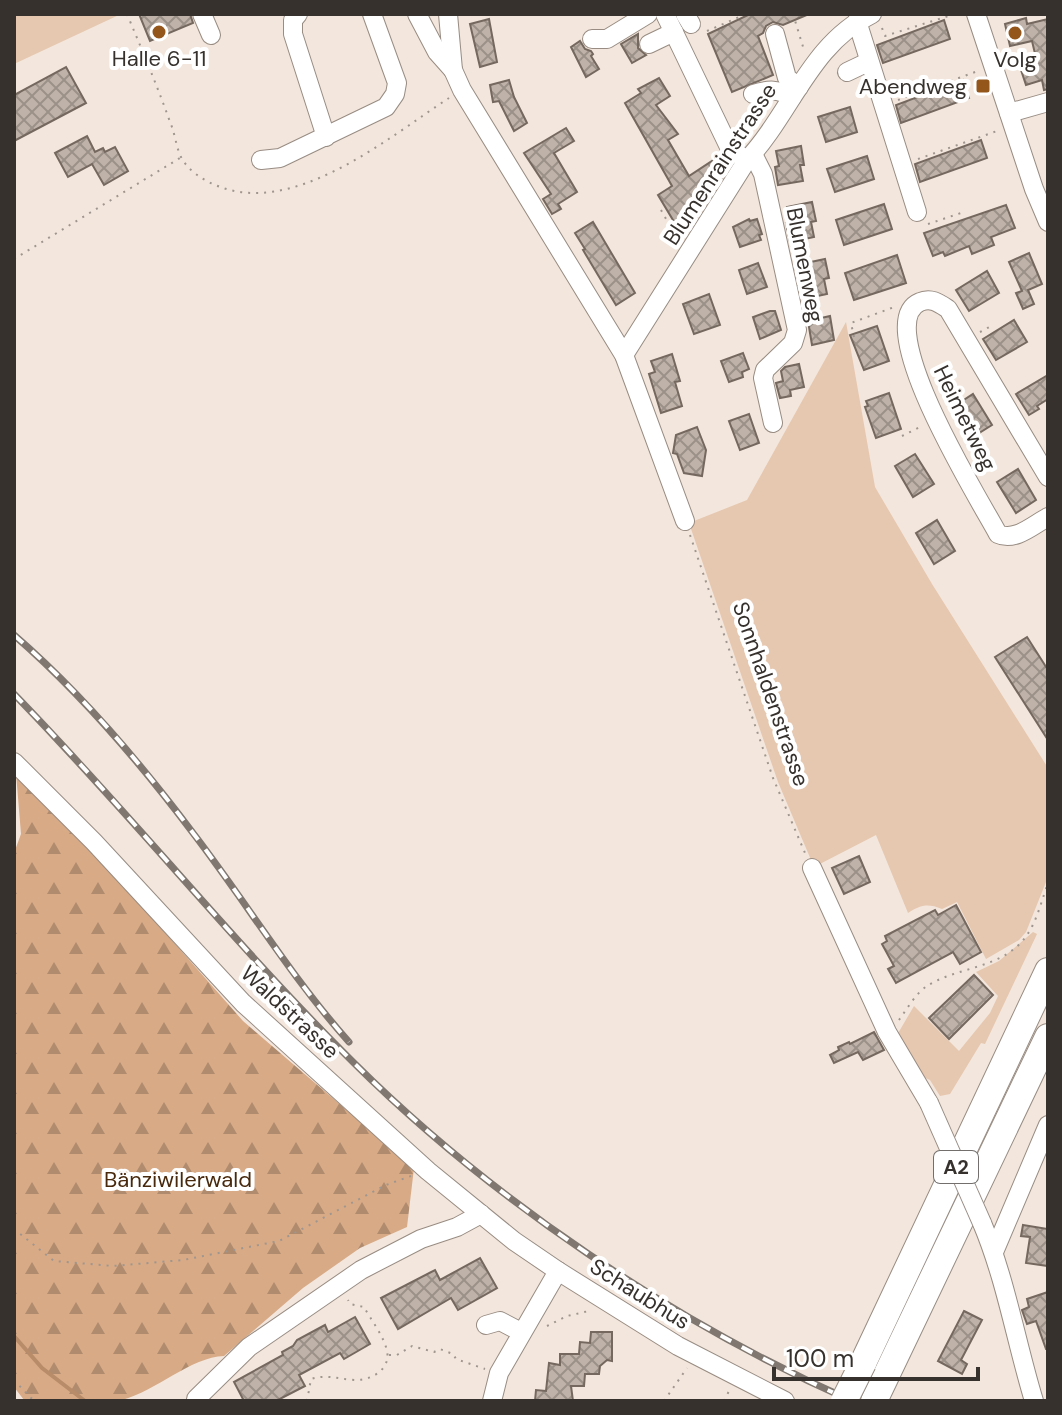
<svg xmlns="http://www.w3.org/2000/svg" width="1062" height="1415" font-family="'DM Sans',sans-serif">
<defs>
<pattern id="forest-firs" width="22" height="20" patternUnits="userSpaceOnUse" patternTransform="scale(2)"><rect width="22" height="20" fill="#d8aa86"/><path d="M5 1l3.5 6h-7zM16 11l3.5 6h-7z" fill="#b08b6e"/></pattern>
<pattern id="building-cross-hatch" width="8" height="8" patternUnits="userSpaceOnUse" patternTransform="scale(2)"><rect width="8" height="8" fill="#bfb2a8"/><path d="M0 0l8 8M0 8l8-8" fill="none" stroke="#9c9189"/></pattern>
</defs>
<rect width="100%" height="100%" fill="#f3e6dc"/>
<g fill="#e6c7af">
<polygon points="14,14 121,14 14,64"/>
<path d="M846,322L875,487L932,584L1048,768V877L1026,932L1019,940L986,959L957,902L942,909C928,903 920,905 908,913L876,835L814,867L778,782L689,523L747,500Z"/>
<polygon points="1033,932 1037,934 985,1044 981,1043 950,1094 940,1096 930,1080 923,1077 897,1035 914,1006 959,1051 990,1013 998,996 976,972 999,961"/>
</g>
<path fill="url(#forest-firs)" d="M16,773L66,820L243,1021L414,1168L407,1227L360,1248L303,1288L224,1356C191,1357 156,1391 122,1400C103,1405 51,1401 29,1401L24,1400L14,1387V853L21,834Z"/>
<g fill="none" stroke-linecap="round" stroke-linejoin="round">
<polyline stroke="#b88b69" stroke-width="4" points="14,1336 42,1368 85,1401"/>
</g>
<g fill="url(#building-cross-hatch)" stroke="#74685f" stroke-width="2">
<polygon points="139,14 190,14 193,23 150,41"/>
<polygon points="750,14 809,14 783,25 773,22 766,26 763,33 758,36 773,75 732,92 708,34"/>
<polygon points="1026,18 1027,24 1048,19 1048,89 1044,90 1042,80 1026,85 1020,67 1037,62 1032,41 1010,46 1005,24"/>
<polygon points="489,19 497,62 480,67 470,24"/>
<polygon points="944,20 950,39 883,63 877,45"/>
<polygon points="638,34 638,48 646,55 632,63 621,44"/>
<polygon points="580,41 585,49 591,51 593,54 591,56 599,69 586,77 571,47"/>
<polygon points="66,67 86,103 14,141 14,95"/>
<polygon points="659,78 670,96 656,105 678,134 668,140 689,176 715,159 724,174 695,220 679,230 658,195 672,186 625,103 641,93 638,89"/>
<polygon points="509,80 514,97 527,123 514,131 499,101 493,102 490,85"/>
<polygon points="963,80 969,98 901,123 896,105"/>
<polygon points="850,107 857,132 826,142 818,117"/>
<polygon points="566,128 574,141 554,153 577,192 558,204 561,209 552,214 543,199 551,194 524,153"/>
<polygon points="87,136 95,152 103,148 105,152 115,147 128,171 104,185 92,164 68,177 55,153"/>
<polygon points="981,140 987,158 920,182 915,164"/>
<polygon points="801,146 804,165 800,165 803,181 778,185 775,167 779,166 776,151"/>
<polygon points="867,156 874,179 835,192 827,169"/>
<polygon points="812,202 816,221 811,222 814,237 790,242 786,223 790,222 787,207"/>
<polygon points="884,204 892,229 844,245 836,220"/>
<polygon points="1006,205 1015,228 991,237 994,245 972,254 969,246 945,256 943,252 933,256 924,233"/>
<polygon points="749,219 750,221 757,219 762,234 759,235 761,240 740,247 733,227"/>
<polygon points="593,222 635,293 616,305 583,250 585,249 575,233"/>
<polygon points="1029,253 1042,284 1028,290 1034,304 1023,309 1016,293 1022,291 1009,262"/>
<polygon points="897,255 906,283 854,300 845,273"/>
<polygon points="825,259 829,278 824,279 827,294 803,299 799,280 803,280 801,264"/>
<polygon points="758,263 767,287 747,294 739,270"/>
<polygon points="987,271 999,293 969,311 956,290"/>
<polygon points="709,294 720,325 694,334 683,304"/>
<polygon points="770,311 775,311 781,330 760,339 753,317"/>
<polygon points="830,316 834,340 812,345 808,321"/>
<polygon points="1014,320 1027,342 996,360 983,339"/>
<polygon points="877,326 889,361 864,370 850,335"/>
<polygon points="743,353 749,369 742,372 743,377 729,382 721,361"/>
<polygon points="672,354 680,381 675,382 682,406 661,413 649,374 655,372 651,361"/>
<polygon points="799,364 804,387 790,390 791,396 780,398 776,383 783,381 781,371 785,367"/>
<polygon points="1048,375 1048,399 1037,406 1039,409 1029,415 1016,394"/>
<polygon points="889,393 901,429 876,438 865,407 868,406 866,401"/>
<polygon points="973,394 992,425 971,438 953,407"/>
<polygon points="749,414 759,443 740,450 729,421"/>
<polygon points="697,427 706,450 702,476 684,473 677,454 673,453 676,435"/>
<polygon points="915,454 934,484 913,497 895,466"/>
<polygon points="1018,469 1036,500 1016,513 997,482"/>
<polygon points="937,520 955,551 934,564 916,533"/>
<polygon points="1027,637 1048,670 1048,740 995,657"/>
<polygon points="859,856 870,882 844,894 832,868"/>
<polygon points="956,905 981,952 960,964 953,952 896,983 888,969 894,966 882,944 887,941 885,936 935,910 938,915"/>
<polygon points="974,975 993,995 949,1039 929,1018"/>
<polygon points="874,1032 884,1050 863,1060 858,1052 834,1063 830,1055 839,1050 838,1047 849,1042 850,1044"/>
<polygon points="1023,1225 1048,1229 1048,1266 1026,1263 1030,1237 1021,1236"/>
<polygon points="480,1258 497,1288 458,1310 451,1298 398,1329 381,1298 435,1270 440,1280"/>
<polygon points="1048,1292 1048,1349 1046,1349 1036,1321 1027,1324 1022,1310 1029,1307 1027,1299"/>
<polygon points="964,1311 982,1320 961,1360 967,1364 962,1374 938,1361"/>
<polygon points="355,1317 370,1344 344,1359 340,1353 299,1375 305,1386 276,1401 244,1401 234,1382 283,1355 282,1352 293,1346 297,1340 325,1325 328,1332"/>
<polygon points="591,1332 612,1332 612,1361 607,1360 600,1366 599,1374 585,1374 584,1386 571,1386 573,1401 535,1401 536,1390 546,1391 549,1363 560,1365 560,1354 579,1354 580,1342 590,1343"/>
</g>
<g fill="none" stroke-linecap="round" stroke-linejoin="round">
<defs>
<g id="minor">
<polyline points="202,14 211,35"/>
<polyline points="298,14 293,20 293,34 326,137"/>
<polyline points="417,14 437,52 453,70"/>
<polyline points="448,14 453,70 462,90 624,355 685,521"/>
<polyline points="665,14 730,149 747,160"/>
<polyline points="685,14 691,24"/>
<polyline points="976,14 1034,189 1048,222"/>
<polyline points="857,21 917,212"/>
<polyline points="775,34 787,78 799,87"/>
<polyline points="592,39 607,39 648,14"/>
<polyline points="649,44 674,32"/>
<polyline points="847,72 868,62"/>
<path d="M753,94C769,89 778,89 792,97"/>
<polyline points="1009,113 1048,102"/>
<polyline points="753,154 763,174 797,330 793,343 765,370 763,378 773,423"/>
<polyline points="261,160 280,158 386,107 395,94 397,83 372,14"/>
<path d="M624,355L747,160C791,113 811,43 872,14"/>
<path d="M1048,477L948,309C939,303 931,297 920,302C869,323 981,502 998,534C1015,542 1033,525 1048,517"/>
<polyline points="14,762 94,842 243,1003 428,1171 514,1241 558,1271 678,1346 785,1401"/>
<polyline points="812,868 887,1032 929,1103"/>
<path d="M982,1223C1006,1280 1016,1342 1034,1401"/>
<polyline points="994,1252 1048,1125"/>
<polyline points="486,1325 500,1321 521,1332"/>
<polyline points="196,1399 249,1347 361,1270 421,1239 457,1227 481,1214"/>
<polyline points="492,1401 499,1373 558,1271"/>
</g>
<g id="highway">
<polyline points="863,1363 1048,971"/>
<polyline points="874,1401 1048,1037"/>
</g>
</defs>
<use href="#minor" stroke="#988c83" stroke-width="20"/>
<use href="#highway" stroke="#988c83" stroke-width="28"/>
<g stroke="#9f968f" stroke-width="2" stroke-dasharray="2 6" stroke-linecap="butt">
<path d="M127,14C142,50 157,85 170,122C175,133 176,147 181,157C187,169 201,179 213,184C291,220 386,139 449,98"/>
<polyline points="793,14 804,50"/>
<polyline points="882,28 885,36 955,14"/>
<polyline points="707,31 746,14"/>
<polyline points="898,100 978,71"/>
<polyline points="918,159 997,131"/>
<polyline points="661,210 678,240"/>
<polyline points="928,224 964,212"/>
<polyline points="14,259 180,158"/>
<polyline points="980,332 993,325"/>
<polyline points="854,337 851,323 897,306"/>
<polyline points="902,436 922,426"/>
<polyline points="690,535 773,778 805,853"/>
<path d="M899,1020C907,1009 916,993 927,986C958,966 1004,969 1027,935C1037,921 1042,899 1048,883"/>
<polyline points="14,1229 54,1261 113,1266 183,1260 279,1241 386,1185 411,1176"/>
<polyline points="547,1326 567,1316 589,1311"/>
<polyline points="389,1355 397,1355 412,1346 434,1352 440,1349 453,1354 456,1359 485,1369"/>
<polyline points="14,1380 31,1398 39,1401"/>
<path d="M307,1401L311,1379C326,1374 339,1379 354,1380C370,1381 391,1370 387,1351C384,1336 371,1320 364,1307L350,1304L348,1300"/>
<polyline points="664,1401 687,1368"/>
<polyline points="724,1401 729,1391"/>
</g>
<use href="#minor" stroke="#fff" stroke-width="18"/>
<use href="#highway" stroke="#fff" stroke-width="26"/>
<defs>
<g id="rail">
<path d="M14,635C82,694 139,761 193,833C246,902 291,977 349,1042"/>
<path d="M14,694C131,814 235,945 354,1063C491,1199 675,1323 852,1401"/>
</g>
</defs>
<use href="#rail" stroke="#7f7770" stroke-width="7"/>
<use href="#rail" stroke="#fff" stroke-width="4" stroke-dasharray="12" stroke-linecap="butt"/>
<defs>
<polyline id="minor-bridge" points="929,1103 982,1223"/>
<polyline id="highway-bridge" points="844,1401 863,1363"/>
</defs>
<use href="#minor-bridge" stroke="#988c83" stroke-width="20" stroke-linecap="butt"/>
<use href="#highway-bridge" stroke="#988c83" stroke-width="28" stroke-linecap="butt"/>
<use href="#minor-bridge" stroke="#fff" stroke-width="18"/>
<use href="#highway-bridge" stroke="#fff" stroke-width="26"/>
</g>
<g fill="#94561b" stroke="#fff" stroke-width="3">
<circle cx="159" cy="32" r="8"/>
<circle cx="1015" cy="33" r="8"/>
<rect x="975" y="78" width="16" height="16" rx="4"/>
</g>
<g text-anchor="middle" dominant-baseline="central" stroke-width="8" stroke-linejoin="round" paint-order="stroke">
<rect fill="#fff" stroke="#726f6c" stroke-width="2" x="934" y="1151" width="44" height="32" rx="6"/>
<g font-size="20" font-weight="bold" fill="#36312d">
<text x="956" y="1167">A2</text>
</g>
<g font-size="22" fill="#36312d" stroke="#fff">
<text x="159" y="58">Halle 6-11</text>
<text x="1015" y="59">Volg</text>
<text x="967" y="86" text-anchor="end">Abendweg</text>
</g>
<g font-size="22" fill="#36312d" stroke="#fff">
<text transform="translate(720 164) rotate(-57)">Blumenrainstrasse</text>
<text transform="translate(805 265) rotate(79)">Blumenweg</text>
<text transform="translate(965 418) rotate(64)">Heimetweg</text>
<text transform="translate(771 694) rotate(71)">Sonnhaldenstrasse</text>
<text transform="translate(290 1012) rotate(43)">Waldstrasse</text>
<text transform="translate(640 1294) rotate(32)">Schaubhus</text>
</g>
<g font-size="22" fill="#48290d" stroke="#fff">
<text x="178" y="1179">Bänziwilerwald</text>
</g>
</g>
<rect width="1062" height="1415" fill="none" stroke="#36312d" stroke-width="32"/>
<path d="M774 1367v12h204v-12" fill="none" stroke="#36312d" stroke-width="4"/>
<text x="786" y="1367" font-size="24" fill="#36312d" stroke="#ffffff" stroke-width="6" paint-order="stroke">100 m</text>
</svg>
